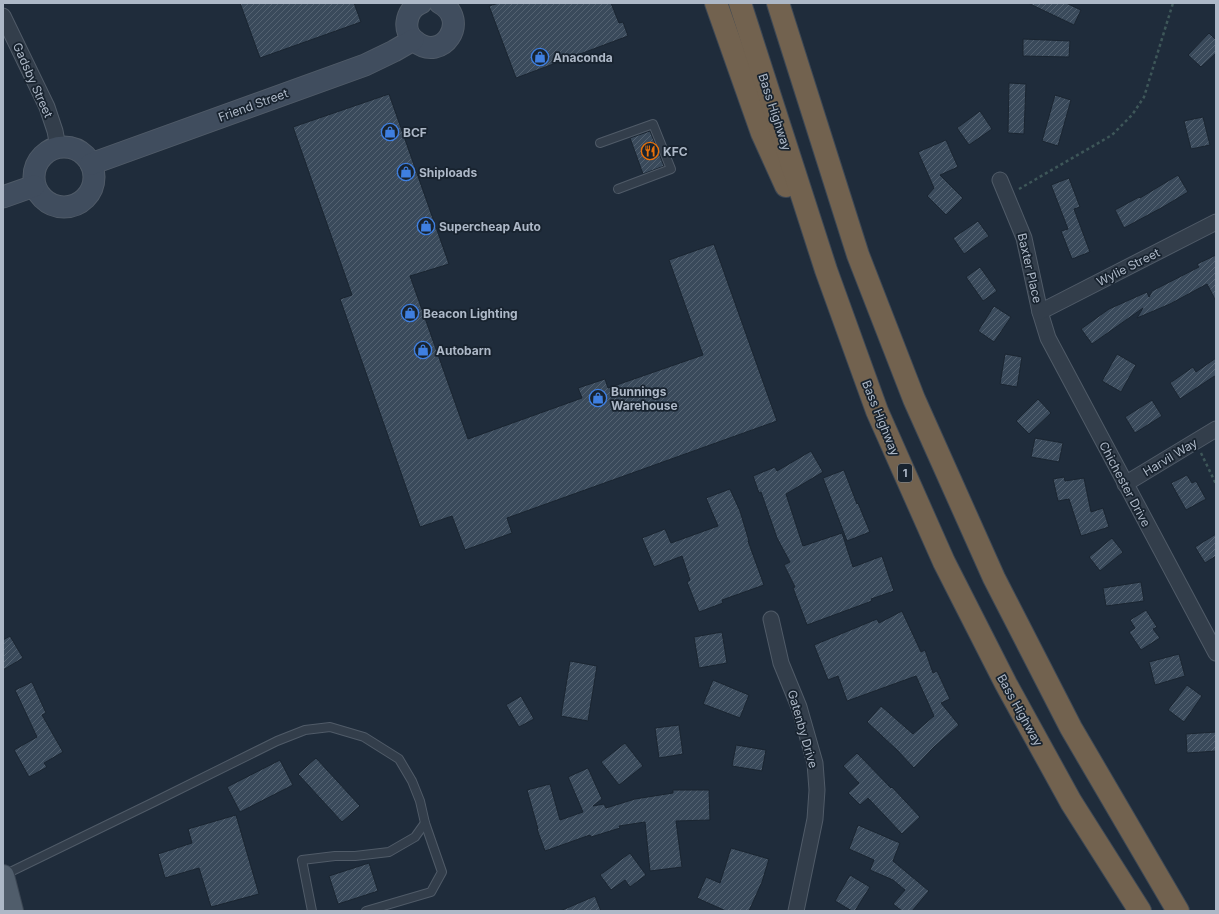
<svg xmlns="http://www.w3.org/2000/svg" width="1219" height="914" font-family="Inter,sans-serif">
<defs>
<pattern id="building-hatch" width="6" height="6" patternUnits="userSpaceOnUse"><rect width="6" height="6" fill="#3a4a5b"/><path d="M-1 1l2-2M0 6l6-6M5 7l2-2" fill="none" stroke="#546271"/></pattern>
</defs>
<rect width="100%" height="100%" fill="#1f2c3b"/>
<g fill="url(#building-hatch)" stroke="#1a2531">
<polygon points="240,3 354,3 361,22 260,58"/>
<polygon points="499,3 611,3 619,23 623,22 628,36 516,78 489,6"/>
<polygon points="1028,3 1066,3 1081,10 1074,25"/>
<polygon points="1209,33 1216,40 1216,53 1201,67 1188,55"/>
<polygon points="1023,39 1070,41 1069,57 1023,56"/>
<polygon points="1009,83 1026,84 1024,134 1008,133"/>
<polygon points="389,94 449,264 410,276 468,439 582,398 578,388 605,379 608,388 703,355 669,260 714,244 777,421 507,518 512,533 465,550 452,516 420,527 340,299 352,295 293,127"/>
<polygon points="1055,95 1071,100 1058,146 1042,141"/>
<polygon points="980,111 992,129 969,145 957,128"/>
<polygon points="1203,117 1210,145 1191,149 1184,121"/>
<polygon points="650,131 664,166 643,174 630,138"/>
<polygon points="946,140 958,167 940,175 963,198 946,215 927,196 934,188 918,152"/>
<polygon points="1178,175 1188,192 1163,207 1124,228 1115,210 1139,197 1140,198"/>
<polygon points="1069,178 1080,207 1074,209 1090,252 1072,259 1061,231 1068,229 1051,185"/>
<polygon points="978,221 989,236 964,254 953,238"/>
<polygon points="1216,255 1216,301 1207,284 1170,304 1137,318 1143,308 1092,344 1081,329 1109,309 1147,292 1149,297 1152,291 1199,267 1197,264"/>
<polygon points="980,267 997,291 983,301 966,277"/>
<polygon points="994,306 1011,317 994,342 978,331"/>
<polygon points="1005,354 1022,357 1017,387 1000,384"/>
<polygon points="1117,354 1136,365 1121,392 1102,381"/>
<polygon points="1216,358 1216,375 1180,399 1170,383 1193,367 1196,372"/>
<polygon points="1038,399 1051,413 1029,434 1016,421"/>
<polygon points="1152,400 1162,416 1135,433 1125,417"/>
<polygon points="1035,438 1063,443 1059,462 1031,457"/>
<polygon points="811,451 823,472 786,494 803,546 842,533 853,567 882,556 894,591 871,599 872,601 807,625 793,588 795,587 784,565 790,562 777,538 761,492 759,493 753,476 775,467 777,471"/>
<polygon points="844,470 857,504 858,503 870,532 847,541 823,478"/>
<polygon points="1187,475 1192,483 1196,481 1206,499 1186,510 1171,483"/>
<polygon points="1064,477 1065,481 1084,478 1091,512 1103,508 1109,527 1081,536 1069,499 1058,501 1053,479"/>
<polygon points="730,489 740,511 749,541 748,541 764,585 722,600 723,603 699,612 687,582 690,580 682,556 654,567 642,538 665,529 671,543 718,526 706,498"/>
<polygon points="1216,534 1216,556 1205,563 1195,547"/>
<polygon points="1112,538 1123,552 1100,571 1089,557"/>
<polygon points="1141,582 1144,601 1106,606 1103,588"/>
<polygon points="1146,610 1157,627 1153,629 1160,638 1141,650 1129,632 1135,628 1130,620"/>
<polygon points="902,611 921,652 925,650 933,673 937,671 950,699 941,703 959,725 934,747 914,768 897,750 867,722 881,706 913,734 934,716 916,676 847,701 838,676 828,680 814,645 877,619 879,623"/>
<polygon points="722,632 727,663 699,668 694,637"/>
<polygon points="10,636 23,658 3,670 3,640"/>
<polygon points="1179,654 1185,676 1155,685 1149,662"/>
<polygon points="570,661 597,666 588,721 561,716"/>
<polygon points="713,680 749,695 740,718 703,704"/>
<polygon points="32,682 46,713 42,715 63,752 44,763 47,767 29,777 14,750 37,737 15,690"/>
<polygon points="1187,685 1202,696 1184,722 1168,710"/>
<polygon points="521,696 534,719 519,727 506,705"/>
<polygon points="679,725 683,754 659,758 655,728"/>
<polygon points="1216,732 1216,751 1187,753 1186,734"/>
<polygon points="625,743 643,766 619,785 601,762"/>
<polygon points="736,745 766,750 762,771 732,766"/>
<polygon points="857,753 891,788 892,787 920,817 902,834 868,798 860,805 848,793 859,783 843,766"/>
<polygon points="316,758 360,806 342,822 298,774"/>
<polygon points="280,760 293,785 240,812 227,787"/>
<polygon points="588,768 602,799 593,806 604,804 606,808 635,799 673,793 673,790 709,790 710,820 676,821 682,867 650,871 645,822 619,826 620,828 591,837 590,835 545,851 537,829 538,829 527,790 550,784 560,820 583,812 568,777"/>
<polygon points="236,815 259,894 211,907 199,868 165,878 158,854 192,843 188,829"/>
<polygon points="858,825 900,843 893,861 929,891 912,911 902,911 893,904 905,890 893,880 870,870 874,860 849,849"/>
<polygon points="731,848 769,859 762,882 749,911 726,911 697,898 706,877 720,883"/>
<polygon points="630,853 646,875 630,887 625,880 611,890 600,875"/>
<polygon points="369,863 378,891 338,904 329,876"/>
<polygon points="850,875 870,887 855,911 852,911 835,901"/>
<polygon points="595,896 601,911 560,911"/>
</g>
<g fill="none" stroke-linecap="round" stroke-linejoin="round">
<defs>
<g id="lane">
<polyline points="600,143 653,124 671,169 618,189"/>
<polyline points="4,875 154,802 277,741 305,730 330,727 364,737 399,759 412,781 420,801 425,823 442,872 431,892 366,911"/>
<polyline points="312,911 302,860 335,856 355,856 389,852 415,837 425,823"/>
</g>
<g id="street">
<polyline points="3,16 47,107 55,131 58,147"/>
<polyline points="1000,180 1024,238 1040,312 1048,338 1216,653"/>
<polyline points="1040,312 1216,222"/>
<polyline points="1125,484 1216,429"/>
<polyline points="771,619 781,663 799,707 815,763 817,790 815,819 796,911"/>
</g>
<g id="secondary">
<path d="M421,3C413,6 408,14 407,22C406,29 409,37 415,41C442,64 471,20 440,3"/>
<circle cx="64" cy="177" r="30"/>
<polyline points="91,164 365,65 394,51 413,40"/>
<polyline points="3,197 34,186"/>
</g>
<polyline id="primary" points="3,876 12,911"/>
<g id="highway">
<polyline points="716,3 762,133 786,186"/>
<polyline points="740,3 826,270 877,411 944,562 1006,684 1071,802 1140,911"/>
<polyline points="778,3 858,255 914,399 994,578 1071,728 1178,911"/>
</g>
</defs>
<use href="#lane" stroke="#505b68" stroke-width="10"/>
<use href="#street" stroke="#505b68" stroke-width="17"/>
<use href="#secondary" stroke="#505b68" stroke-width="23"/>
<use href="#primary" stroke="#3c4754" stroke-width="24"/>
<use href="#highway" stroke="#3d4855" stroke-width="24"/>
<g stroke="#3e5759" stroke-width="2.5" stroke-dasharray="3 3" stroke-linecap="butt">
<polyline points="1019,189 1112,135 1132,115 1144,97 1173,3"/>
<polyline points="1201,453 1216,484"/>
</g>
<use href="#lane" stroke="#333e4b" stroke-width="8"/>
<use href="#street" stroke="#333e4b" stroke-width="15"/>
<use href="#secondary" stroke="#404d5e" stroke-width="21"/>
<use href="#primary" stroke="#505d6b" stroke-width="22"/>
<use href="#highway" stroke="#72624f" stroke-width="22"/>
</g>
<defs>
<symbol id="shop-ring" viewBox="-11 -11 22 22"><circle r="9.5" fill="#18232f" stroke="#3f7fe0" stroke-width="1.5"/><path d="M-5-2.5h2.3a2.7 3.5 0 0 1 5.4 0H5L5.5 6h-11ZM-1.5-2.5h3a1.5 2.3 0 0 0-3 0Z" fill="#3f7fe0"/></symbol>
<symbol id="restaurant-ring" viewBox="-11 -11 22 22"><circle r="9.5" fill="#18232f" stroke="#e8710a" stroke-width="1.5"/><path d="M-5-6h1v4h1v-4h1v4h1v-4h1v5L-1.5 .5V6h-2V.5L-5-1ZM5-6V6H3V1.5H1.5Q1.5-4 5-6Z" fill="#e8710a"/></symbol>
</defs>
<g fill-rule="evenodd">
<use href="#shop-ring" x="530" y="47" width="20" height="20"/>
<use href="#shop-ring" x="380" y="122" width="20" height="20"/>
<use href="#restaurant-ring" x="640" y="141" width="20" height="20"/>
<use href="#shop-ring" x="396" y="162" width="20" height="20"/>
<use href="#shop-ring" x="416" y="216" width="20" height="20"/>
<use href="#shop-ring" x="400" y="303" width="20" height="20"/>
<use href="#shop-ring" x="413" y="340" width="20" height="20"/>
<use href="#shop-ring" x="588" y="388" width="20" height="20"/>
</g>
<g text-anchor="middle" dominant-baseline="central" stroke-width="3.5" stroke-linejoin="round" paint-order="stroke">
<rect fill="#18232f" stroke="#808b99" stroke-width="1" x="898" y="464" width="14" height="18" rx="3"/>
<g font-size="11" font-weight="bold" fill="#adb8c7">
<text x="905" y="473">1</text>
</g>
<g font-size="12" font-weight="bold" fill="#adb8c7" stroke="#18232f" text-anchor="start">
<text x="553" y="57">Anaconda</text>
<text x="403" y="132">BCF</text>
<text x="663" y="151">KFC</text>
<text x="419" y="172">Shiploads</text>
<text x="439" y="226">Supercheap Auto</text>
<text x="423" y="313">Beacon Lighting</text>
<text x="436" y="350">Autobarn</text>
<text x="611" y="391">Bunnings<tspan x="611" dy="14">Warehouse</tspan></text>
</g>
<g font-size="12" fill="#adb8c7" stroke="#18232f">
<text transform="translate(33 80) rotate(66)">Gadsby Street</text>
<text transform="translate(253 105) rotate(-20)">Friend Street</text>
<text transform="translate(775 112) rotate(72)">Bass Highway</text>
<text transform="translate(1128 267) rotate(-27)">Wylie Street</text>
<text transform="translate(1030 268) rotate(77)">Baxter Place</text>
<text transform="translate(881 418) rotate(68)">Bass Highway</text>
<text transform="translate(1170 457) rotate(-31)">Harvil Way</text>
<text transform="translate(1125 484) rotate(62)">Chichester Drive</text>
<text transform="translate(1020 710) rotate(61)">Bass Highway</text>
<text transform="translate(803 729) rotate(74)">Gatenby Drive</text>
</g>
</g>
<rect width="1219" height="914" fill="none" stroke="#adb8c7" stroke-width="8"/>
</svg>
